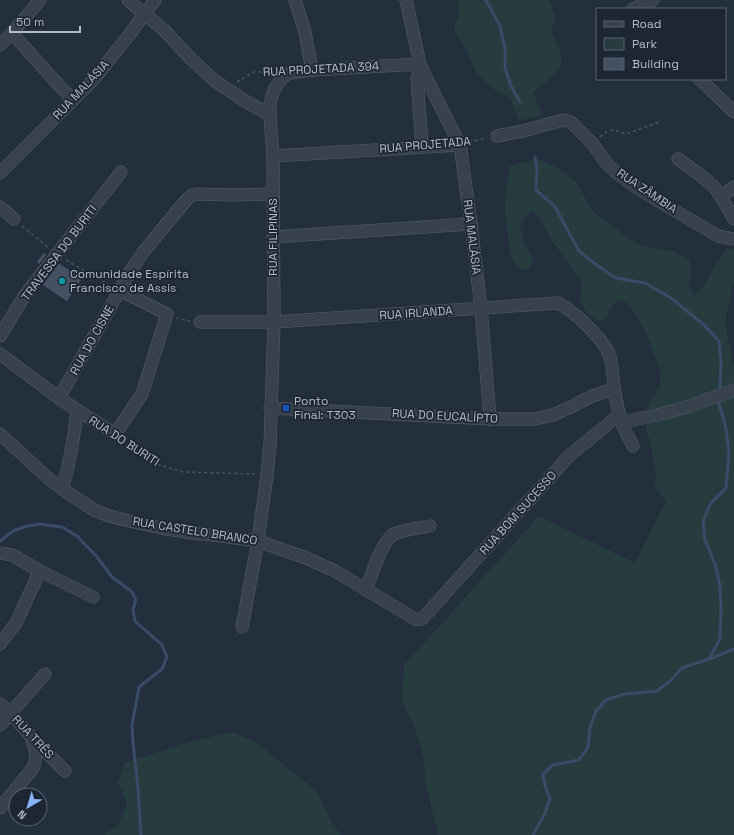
<svg xmlns="http://www.w3.org/2000/svg" width="734" height="835" font-family="'Space Grotesk',sans-serif">
<rect width="100%" height="100%" fill="#242f3e"/>
<g fill="#263c3f">
<polygon points="458,0 549,0 555,16 551,32 559,48 562,64 553,76 533,92 542,115 519,121 510,98 497,92 476,72 467,51 454,30 459,13"/>
<path d="M541,160L558,168L576,182L592,210L629,239L643,246L672,251L689,260L692,274L688,282L691,292L696,295L705,285L715,266L727,248L734,250V281L725,322L734,367V835H438L425,780L424,759L415,728L402,702L404,665L539,516L635,563L666,501L655,487L656,473L650,442L646,428L648,408L651,399L660,387L661,372L645,330L629,305L622,300C611,304 610,307 606,318L597,321L586,312L580,301L582,282L552,241L540,218L533,211L524,218L520,226L524,243L533,257L531,268L520,270L511,258L505,212L506,191L510,166L522,162Z"/>
<polygon points="232,732 257,743 290,770 317,791 331,821 341,835 102,835 118,826 127,803 118,783 125,763 186,743"/>
</g>
<g fill="none" stroke-linecap="round" stroke-linejoin="round">
<g stroke="#394c67" stroke-width="3">
<polyline points="486,0 500,26 505,49 505,68 511,86 520,102"/>
<polyline points="535,157 537,170 536,190 555,207 579,251 598,266 616,278 645,283 671,298 704,325 719,341 721,360 720,392"/>
<polyline points="0,541 13,531 24,527 39,524 62,527 77,536 97,557 112,577 131,591 136,599 133,610 135,621 162,645 167,657 162,669 139,687 132,725 133,743 138,788 141,835"/>
<polyline points="710,659 734,649"/>
<polyline points="533,835 545,813 550,799 545,786 543,774 553,765 579,760 588,747 590,727 596,711 606,700 624,694 657,691 669,682 682,668 709,659 720,639 721,609 720,586 715,564 705,540 703,521 710,504 726,488 729,454 726,428 719,404 720,399"/>
</g>
</g>
<g fill="#455162" stroke="#1f2835">
<polygon points="44,252 47,254 39,265 36,262"/>
<polygon points="59,263 83,278 67,302 42,285"/>
</g>
<g fill="none" stroke-linecap="round" stroke-linejoin="round">
<defs>
<g id="minor">
<polyline points="128,0 164,30 191,59 215,81 245,101 270,115"/>
<polyline points="295,0 305,32 312,70"/>
<polyline points="406,0 420,64 431,88 460,145 471,224 481,308 490,419"/>
<polyline points="633,9 653,0"/>
<polyline points="12,33 54,80 73,100"/>
<polyline points="0,45 12,33 40,0"/>
<polyline points="420,64 417,78 422,146"/>
<polyline points="699,79 708,87 734,112"/>
<polyline points="497,136 523,131 563,120 571,122 593,144 607,164 619,175 640,190 718,236 734,239"/>
<polyline points="273,156 460,145"/>
<path d="M678,159C689,167 703,176 713,186C722,196 727,208 734,219"/>
<polyline points="0,173 94,79 129,35 155,0"/>
<polyline points="721,197 734,187"/>
<polyline points="0,207 14,219"/>
<polyline points="273,237 471,224"/>
<path d="M200,322H274L558,303C574,311 605,340 610,357C613,367 613,378 614,388C616,399 618,410 621,421C624,429 629,438 633,446"/>
<polyline points="0,336 25,295 35,282 121,172"/>
<polyline points="0,354 59,398 77,410 115,434 142,394 167,314 119,290"/>
<polyline points="59,398 130,272 144,251 187,199 192,195 197,194 232,195 273,194"/>
<polyline points="270,408 490,419 535,419 553,415 573,406 592,396 614,389"/>
<polyline points="622,422 657,415 687,407 734,390"/>
<path d="M0,434L48,478L62,489L94,510L109,516L129,521L161,528L192,533L213,535L258,541L306,558L335,571L415,619C419,620 420,620 423,618L570,455L619,415"/>
<path d="M62,489C70,463 74,437 77,410"/>
<polyline points="0,553 12,555 40,571 93,597"/>
<path d="M366,590C371,577 382,540 394,534C402,530 420,528 430,526"/>
<polyline points="242,627 258,541 267,475 270,445 274,322 273,156 270,115 270,104 272,96 275,88 282,78 286,75 290,73 312,70 420,64"/>
<polyline points="0,644 16,623 40,571"/>
<polyline points="0,704 10,712 32,738 65,771"/>
<polyline points="0,725 45,674"/>
<path d="M0,808L33,768C38,756 35,751 32,739"/>
</g>
</defs>
<use href="#minor" stroke="#565f6c" stroke-width="13"/>
<g stroke="#44595c" stroke-width="1.5" stroke-dasharray="3 3" stroke-linecap="butt">
<polyline points="237,82 254,72 272,72"/>
<path d="M600,137C611,127 614,130 626,134L659,122"/>
<polyline points="469,142 487,138"/>
<polyline points="22,226 48,247"/>
<polyline points="66,260 109,285"/>
<polyline points="176,318 190,321"/>
<polyline points="123,440 138,451 160,465 183,472 257,474"/>
</g>
<use href="#minor" stroke="#38414e" stroke-width="12"/>
</g>
<circle fill="#0f9aa8" stroke="#1d2633" stroke-width="1.5" cx="62" cy="281" r="4"/>
<rect fill="#1a4fb4" stroke="#1d2633" stroke-width="1.5" x="282" y="404" width="8" height="8" rx="2"/>
<g text-anchor="middle" dominant-baseline="central" stroke-width="3.5" stroke-linejoin="round" paint-order="stroke">
<g font-size="12" fill="#b4bcc9" stroke="#1d2633">
<text transform="translate(321 69) rotate(-3)">RUA PROJETADA 394</text>
<text transform="translate(81 90) rotate(-47)">RUA MALÁSIA</text>
<text transform="translate(425 145) rotate(-5)">RUA PROJETADA</text>
<text transform="translate(647 191) rotate(34)">RUA ZÂMBIA</text>
<text transform="translate(273 237) rotate(-90)">RUA FILIPINAS</text>
<text transform="translate(472 237) rotate(83)">RUA MALÁSIA</text>
<text transform="translate(59 253) rotate(-53)">TRAVESSA DO BURITI</text>
<text transform="translate(416 313) rotate(-4)">RUA IRLANDA</text>
<text transform="translate(92 340) rotate(-61)">RUA DO CISNE</text>
<text transform="translate(445 416) rotate(3)">RUA DO EUCALÍPTO</text>
<text transform="translate(124 441) rotate(33)">RUA DO BURITI</text>
<text transform="translate(518 513) rotate(-48)">RUA BOM SUCESSO</text>
<text transform="translate(195 531) rotate(9)">RUA CASTELO BRANCO</text>
<text transform="translate(33 737) rotate(47)">RUA TRÊS</text>
</g>
<g font-size="12" fill="#b4bcc9" stroke="#1d2633" text-anchor="start">
<text x="70" y="274">Comunidade Espírita<tspan x="70" dy="14">Francisco de Assis</tspan></text>
<text x="294" y="401">Ponto<tspan x="294" dy="14">Final: T303</tspan></text>
</g>
</g>
<rect x="596" y="8" width="130" height="72" fill="#1d2633" stroke="#59626f"/>
<rect x="604" y="21" width="20" height="6" fill="#38414e" stroke="#59626f"/>
<text x="632" y="28" font-size="12" fill="#b4bcc9">Road</text>
<rect x="604" y="38" width="20" height="12" fill="#263c3f" stroke="#59626f"/>
<text x="632" y="48" font-size="12" fill="#b4bcc9">Park</text>
<rect x="604" y="58" width="20" height="12" fill="#455162" stroke="#59626f"/>
<text x="632" y="68" font-size="12" fill="#b4bcc9">Building</text>
<g transform="translate(28 807) rotate(218)"><circle r="19" fill="#1d2633" stroke="#59626f"/>
<path d="M0-3L7 15L0 10L-7 15Z" fill="#8ab4f8"/>
<text y="-6" font-size="11" font-weight="bold" text-anchor="middle" fill="#b4bcc9">N</text>
</g>
<path d="M10 26v6h70v-6" fill="none" stroke="#b4bcc9" stroke-width="2"/>
<text x="16" y="26" font-size="12" fill="#b4bcc9" stroke="#1d2633" stroke-width="3" paint-order="stroke">50 m</text>
</svg>
